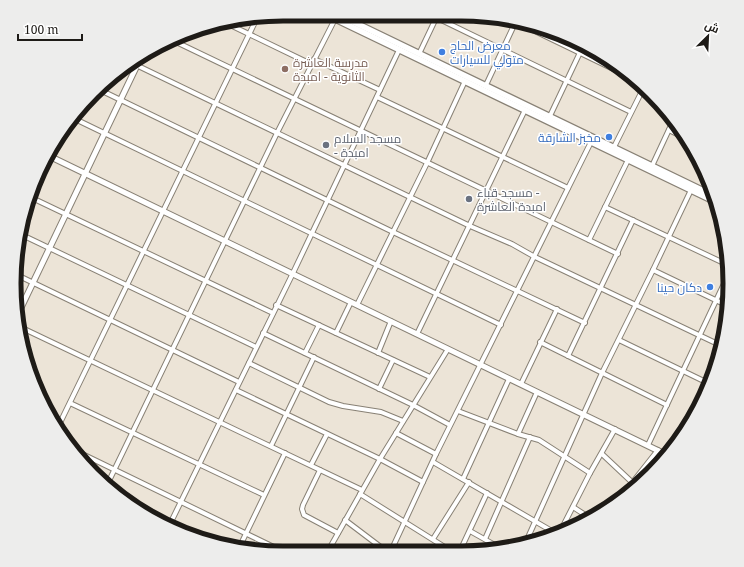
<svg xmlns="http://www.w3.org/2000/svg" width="744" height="567" font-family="'Noto Serif',Cairo,serif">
<rect width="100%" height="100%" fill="#ece4d7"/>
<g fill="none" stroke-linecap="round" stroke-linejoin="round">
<defs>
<g id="minor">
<polyline points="429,14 631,112"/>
<polyline points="512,20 632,78"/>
<polyline points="224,22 311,64"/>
<polyline points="354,22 358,14"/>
<polyline points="172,40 618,254"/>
<polyline points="419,54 438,14"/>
<polyline points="314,59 380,90"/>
<polyline points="132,63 470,226 512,244 535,257 722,346"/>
<polyline points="486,85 516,21"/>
<polyline points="98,89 393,232 585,323"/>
<polyline points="377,97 568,188"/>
<polyline points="73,118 501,325"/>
<polyline points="549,118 584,44"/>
<polyline points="669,130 687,139"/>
<polyline points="614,147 643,89"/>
<polyline points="652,166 673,121"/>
<polyline points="30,197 273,313"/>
<polyline points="605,207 728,265"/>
<polyline points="20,234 256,347"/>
<polyline points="589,240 628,160"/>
<polyline points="653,270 728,306"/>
<polyline points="15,274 239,382"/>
<polyline points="276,305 430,377"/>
<polyline points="357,305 427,163 465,81"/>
<polyline points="20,327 362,490"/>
<polyline points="263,333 413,405 450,425"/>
<polyline points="336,333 351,302"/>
<polyline points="417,334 525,110"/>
<polyline points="619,340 710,384"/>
<polyline points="540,342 667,405"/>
<polyline points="305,353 319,325"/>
<polyline points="378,353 391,321"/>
<polyline points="568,356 633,220"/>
<polyline points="249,363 329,402 343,406 381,412 403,421"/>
<polyline points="521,384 557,309"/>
<polyline points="379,389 393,360"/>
<polyline points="236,390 380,459 423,482"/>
<polyline points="70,403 264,495"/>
<polyline points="458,411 518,434 539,440 590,473"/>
<polyline points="57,429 257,18"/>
<polyline points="396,433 436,454"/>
<polyline points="518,434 537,392"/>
<polyline points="648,445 729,273"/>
<polyline points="271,446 314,357"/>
<polyline points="74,450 282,551"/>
<polyline points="602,454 636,486"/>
<polyline points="433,462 557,534"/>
<polyline points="311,465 327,434"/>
<polyline points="320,470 303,505 302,509 304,515 338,533"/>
<polyline points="463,479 509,379"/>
<polyline points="107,485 277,133 336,17"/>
<polyline points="360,494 451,551"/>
<polyline points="617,502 658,450"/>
<polyline points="573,507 590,518"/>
<polyline points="345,520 386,551"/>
<polyline points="169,526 293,273 399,50"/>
<polyline points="470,531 502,549"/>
<polyline points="560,532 590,473 615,429"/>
<polyline points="433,539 469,482"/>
<polyline points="485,539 530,437"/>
<polyline points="525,544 602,373 653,270 691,190"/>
<polyline points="239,548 285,453"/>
<polyline points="328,551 380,459 448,349"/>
<polyline points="391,551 436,454 591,142"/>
<polyline points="460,551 487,493"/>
</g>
<g id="tertiary">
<polyline points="47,155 667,455"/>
<path d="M18,314C59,227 101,141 142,55"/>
</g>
<g id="secondary">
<polyline points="325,14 716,202"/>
<polyline points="337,14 714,196"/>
</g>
</defs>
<use href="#minor" stroke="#888175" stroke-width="6"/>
<use href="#tertiary" stroke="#888175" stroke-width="7"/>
<use href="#secondary" stroke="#888175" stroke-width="8"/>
<use href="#minor" stroke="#fff" stroke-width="4"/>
<use href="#tertiary" stroke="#fff" stroke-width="5"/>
<use href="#secondary" stroke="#fff" stroke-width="5.5"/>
</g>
<g fill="#3f7fe0" stroke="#fff" stroke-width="1.5">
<circle cx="442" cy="52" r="4"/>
<circle cx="609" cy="137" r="4"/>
<circle cx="710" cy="287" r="4"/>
</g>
<circle fill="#8d6e63" stroke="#fff" stroke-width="1.5" cx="285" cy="69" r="4"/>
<g fill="#6b7280" stroke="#fff" stroke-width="1.5">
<circle cx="326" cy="145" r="4"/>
<circle cx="469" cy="199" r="4"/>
</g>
<g text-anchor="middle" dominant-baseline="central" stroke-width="3" stroke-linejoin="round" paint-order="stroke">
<g font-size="12" fill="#366cbe" stroke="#fff" text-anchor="end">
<text x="450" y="45" text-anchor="start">معرض الحاج<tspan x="450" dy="14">متولي للسيارات</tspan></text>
<text x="601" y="137">مخبز الشارقة</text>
<text x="702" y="287">دكان حينا</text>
</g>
<g font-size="12" fill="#785e54" stroke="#fff" text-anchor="start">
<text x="293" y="62">مدرسة العاشرة<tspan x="293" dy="14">الثانوية - امبدة</tspan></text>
</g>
<g font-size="12" fill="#5b616d" stroke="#fff" text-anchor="start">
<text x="334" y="138">مسجد السلام<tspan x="334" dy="14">- امبدة</tspan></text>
<text x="477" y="192">مسجد قباء -<tspan x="477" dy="14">امبدة العاشرة</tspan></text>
</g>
</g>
<path d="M0 0H744V567H0ZM283 21H461A262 262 0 0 1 723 283V284A262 262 0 0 1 461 546H283A262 262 0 0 1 21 284V283A262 262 0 0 1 283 21Z" fill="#ededec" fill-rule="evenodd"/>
<path fill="none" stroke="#1e1b17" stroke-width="5" d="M283 21H461A262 262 0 0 1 723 283V284A262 262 0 0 1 461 546H283A262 262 0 0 1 21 284V283A262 262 0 0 1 283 21Z"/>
<g transform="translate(708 36) rotate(24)" stroke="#ffffff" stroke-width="3" paint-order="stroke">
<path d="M0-3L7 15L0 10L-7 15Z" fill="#1e1b17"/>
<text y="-6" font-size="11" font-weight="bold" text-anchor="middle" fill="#1e1b17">ش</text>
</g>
<path d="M18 34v6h64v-6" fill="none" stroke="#1e1b17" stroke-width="2"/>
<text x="24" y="34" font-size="12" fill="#1e1b17" stroke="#ffffff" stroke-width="3" paint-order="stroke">100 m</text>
</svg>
